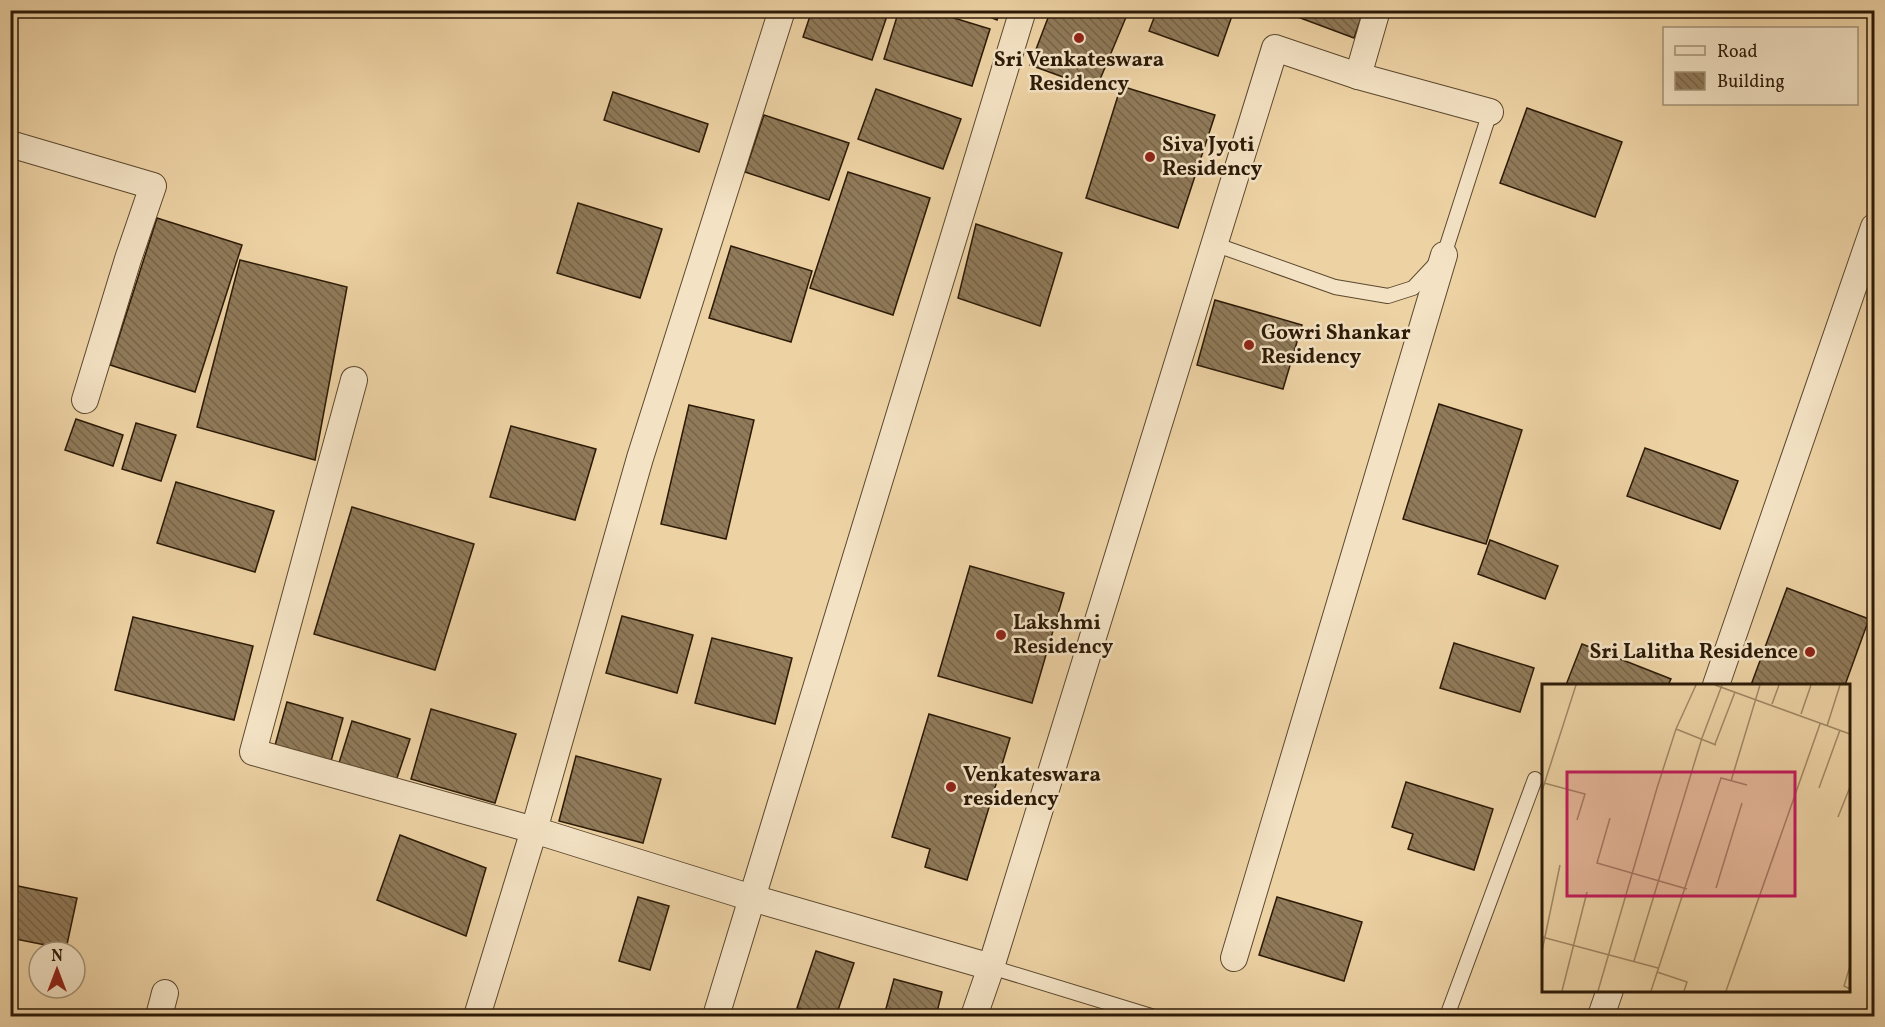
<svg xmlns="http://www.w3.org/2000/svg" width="1885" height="1027" font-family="Vollkorn,serif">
<defs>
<pattern id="building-back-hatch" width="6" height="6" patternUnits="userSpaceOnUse" patternTransform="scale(1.5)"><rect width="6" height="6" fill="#907a59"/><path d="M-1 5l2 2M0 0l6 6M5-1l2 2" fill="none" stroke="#766348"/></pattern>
</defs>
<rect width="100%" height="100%" fill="#edd2a4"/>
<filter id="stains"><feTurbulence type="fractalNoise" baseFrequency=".00333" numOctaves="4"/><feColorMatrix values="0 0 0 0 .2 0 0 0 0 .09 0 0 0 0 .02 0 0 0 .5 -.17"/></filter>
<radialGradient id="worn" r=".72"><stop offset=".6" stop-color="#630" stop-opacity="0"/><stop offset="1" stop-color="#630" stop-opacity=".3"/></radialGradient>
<g fill="url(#building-back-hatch)" stroke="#2c1a07" stroke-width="1.5">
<polygon points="812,10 889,10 872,60 803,37"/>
<polygon points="899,10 928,10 990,29 972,86 884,59"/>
<polygon points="973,10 1001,10 997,20"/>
<polygon points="1051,10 1129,10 1096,89 1030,65"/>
<polygon points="1157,10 1234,10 1218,56 1149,31"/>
<polygon points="1279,10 1364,10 1354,38"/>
<polygon points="1634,10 1654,10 1652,17"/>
<polygon points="1121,86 1215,115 1178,228 1086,198"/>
<polygon points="876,89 961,119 943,169 858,139"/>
<polygon points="613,92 708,124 699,152 604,120"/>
<polygon points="1527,108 1622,142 1595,217 1500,183"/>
<polygon points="764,115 849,143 829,200 745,172"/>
<polygon points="848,172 930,198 893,315 810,288"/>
<polygon points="578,203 662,229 640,298 557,273"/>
<polygon points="157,218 242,245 195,392 110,365"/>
<polygon points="976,224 1062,253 1040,326 958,298"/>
<polygon points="731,246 812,271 791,342 709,318"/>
<polygon points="240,260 347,287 315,460 197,427"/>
<polygon points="1215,300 1302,325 1283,389 1197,365"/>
<polygon points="1439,404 1522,430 1486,544 1403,519"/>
<polygon points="689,405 754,420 726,539 661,524"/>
<polygon points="76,419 123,435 113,466 65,450"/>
<polygon points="136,423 176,435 161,481 122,469"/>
<polygon points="511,426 596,449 575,520 490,497"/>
<polygon points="1645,448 1738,481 1720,529 1627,496"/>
<polygon points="176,482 274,511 255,572 157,543"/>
<polygon points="352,507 474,544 435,670 314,634"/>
<polygon points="1490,540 1558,566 1545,599 1478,574"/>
<polygon points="970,566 1064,593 1032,703 938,676"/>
<polygon points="1787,588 1869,619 1845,685 1751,685"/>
<polygon points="622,616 693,635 677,693 606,673"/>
<polygon points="133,617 253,646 234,720 115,690"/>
<polygon points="712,638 792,658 775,724 695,703"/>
<polygon points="1454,643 1534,668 1520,712 1440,688"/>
<polygon points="1582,644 1671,679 1668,685 1566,685"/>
<polygon points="287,702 343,718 330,765 274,749"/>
<polygon points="431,709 516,734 495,803 411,779"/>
<polygon points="929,714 1010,738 967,880 925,867 930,849 892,837"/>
<polygon points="352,721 410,739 396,781 339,763"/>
<polygon points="576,756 661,779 643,843 559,821"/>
<polygon points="1406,782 1493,809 1474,870 1408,849 1413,834 1392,827"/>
<polygon points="400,835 486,868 466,936 377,900"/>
<polygon points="13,885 77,898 66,949 10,938 10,896"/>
<polygon points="638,897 669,906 650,970 619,961"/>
<polygon points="1277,897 1362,922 1344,981 1259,955"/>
<polygon points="816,951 854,963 836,1016 822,1016 797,1008"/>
<polygon points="894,979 942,992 936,1016 884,1016"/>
</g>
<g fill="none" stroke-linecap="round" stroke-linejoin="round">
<defs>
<g id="lane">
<polyline points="1214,244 1335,287 1388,296 1413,288 1444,255 1490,112"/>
<polyline points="991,967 1151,1016"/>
<polyline points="1447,1016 1535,779"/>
</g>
<g id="street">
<polyline points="1358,76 1377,10"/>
<polyline points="10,144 153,186 128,259 85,400"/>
<polyline points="354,380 253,752 534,830 752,898 991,967"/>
<polyline points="1716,685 1874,227"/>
<polyline points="1234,958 1444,255"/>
<polyline points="159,1016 165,993"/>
<polyline points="477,1016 534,830 640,458 782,10"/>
<polyline points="716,1016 1023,10"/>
<polyline points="974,1016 991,967 1275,48 1358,76 1490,112"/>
<polyline points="1601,1016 1610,990"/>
</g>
</defs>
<use href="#lane" stroke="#5c482e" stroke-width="16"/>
<use href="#street" stroke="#5c482e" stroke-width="28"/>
<use href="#lane" stroke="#f3e2c4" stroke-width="14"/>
<use href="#street" stroke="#f3e2c4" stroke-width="26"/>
</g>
<g fill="#8f2418" stroke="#f3e2c4" stroke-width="2">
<circle cx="1079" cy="38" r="6"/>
<circle cx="1150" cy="157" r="6"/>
<circle cx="1249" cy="345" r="6"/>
<circle cx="1001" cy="635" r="6"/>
<circle cx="1810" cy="652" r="6"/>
<circle cx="951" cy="787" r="6"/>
</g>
<g text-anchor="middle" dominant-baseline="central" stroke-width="5" stroke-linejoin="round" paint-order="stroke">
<g font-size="21" font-weight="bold" fill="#2c1a07" stroke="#f3e2c4" text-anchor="start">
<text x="1079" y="60" text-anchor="middle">Sri Venkateswara<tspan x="1079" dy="24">Residency</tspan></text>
<text x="1162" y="145">Siva Jyoti<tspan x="1162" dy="24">Residency</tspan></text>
<text x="1261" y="333">Gowri Shankar<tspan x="1261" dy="24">Residency</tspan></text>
<text x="1013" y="623">Lakshmi<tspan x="1013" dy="24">Residency</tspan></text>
<text x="1798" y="652" text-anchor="end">Sri Lalitha Residence</text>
<text x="963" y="775">Venkateswara<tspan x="963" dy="24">residency</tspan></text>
</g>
</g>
<g transform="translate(1542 684)">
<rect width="308" height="308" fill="#edd2a4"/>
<path fill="none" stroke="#a08865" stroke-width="1.5" d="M173,1L308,50M230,20L237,1M259,30L269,1M285,42L298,1M134,45L174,61M173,60L193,8M189,97L218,1M2,99L43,110L35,136M277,104L298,46M0,107L34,1M296,133L308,103M68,134L55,179L145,205M174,204L200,119M0,253L116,284M0,267L18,181M92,277L160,54L180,1M308,282L302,302L308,305M115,288L145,298L142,307M20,307L45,208M56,307L115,104L134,45L154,1M109,307L179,94L205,101M184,307L278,40"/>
<path fill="#c2185b" fill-opacity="0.15" stroke="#c2185b" stroke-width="3" d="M25,88H253V212H25Z"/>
<rect width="308" height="308" fill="none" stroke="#2c1a07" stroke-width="3"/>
</g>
<rect width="1885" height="1027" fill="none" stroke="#edd2a4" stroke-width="36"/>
<rect x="12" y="12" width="1861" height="1003" fill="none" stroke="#2c1a07" stroke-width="3"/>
<rect x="18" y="18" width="1849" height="991" fill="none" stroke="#2c1a07" stroke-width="1.5"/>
<rect x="1663" y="27" width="195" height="78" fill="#f3e2c4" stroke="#a39278" stroke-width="1.5"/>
<rect x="1675" y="46" width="30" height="9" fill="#f3e2c4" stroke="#a39278" stroke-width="1.5"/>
<text x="1717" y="57" font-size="18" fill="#2c1a07">Road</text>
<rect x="1675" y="72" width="30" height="18" fill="url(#building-back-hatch)" stroke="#a39278" stroke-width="1.5"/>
<text x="1717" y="87" font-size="18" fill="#2c1a07">Building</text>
<g transform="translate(57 970)"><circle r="28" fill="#f3e2c4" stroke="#a39278" stroke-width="1.5"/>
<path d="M0-4.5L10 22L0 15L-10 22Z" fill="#8f2418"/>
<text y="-9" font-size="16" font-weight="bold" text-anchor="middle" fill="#2c1a07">N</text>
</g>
<rect width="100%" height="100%" filter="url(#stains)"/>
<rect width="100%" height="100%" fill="url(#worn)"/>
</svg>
